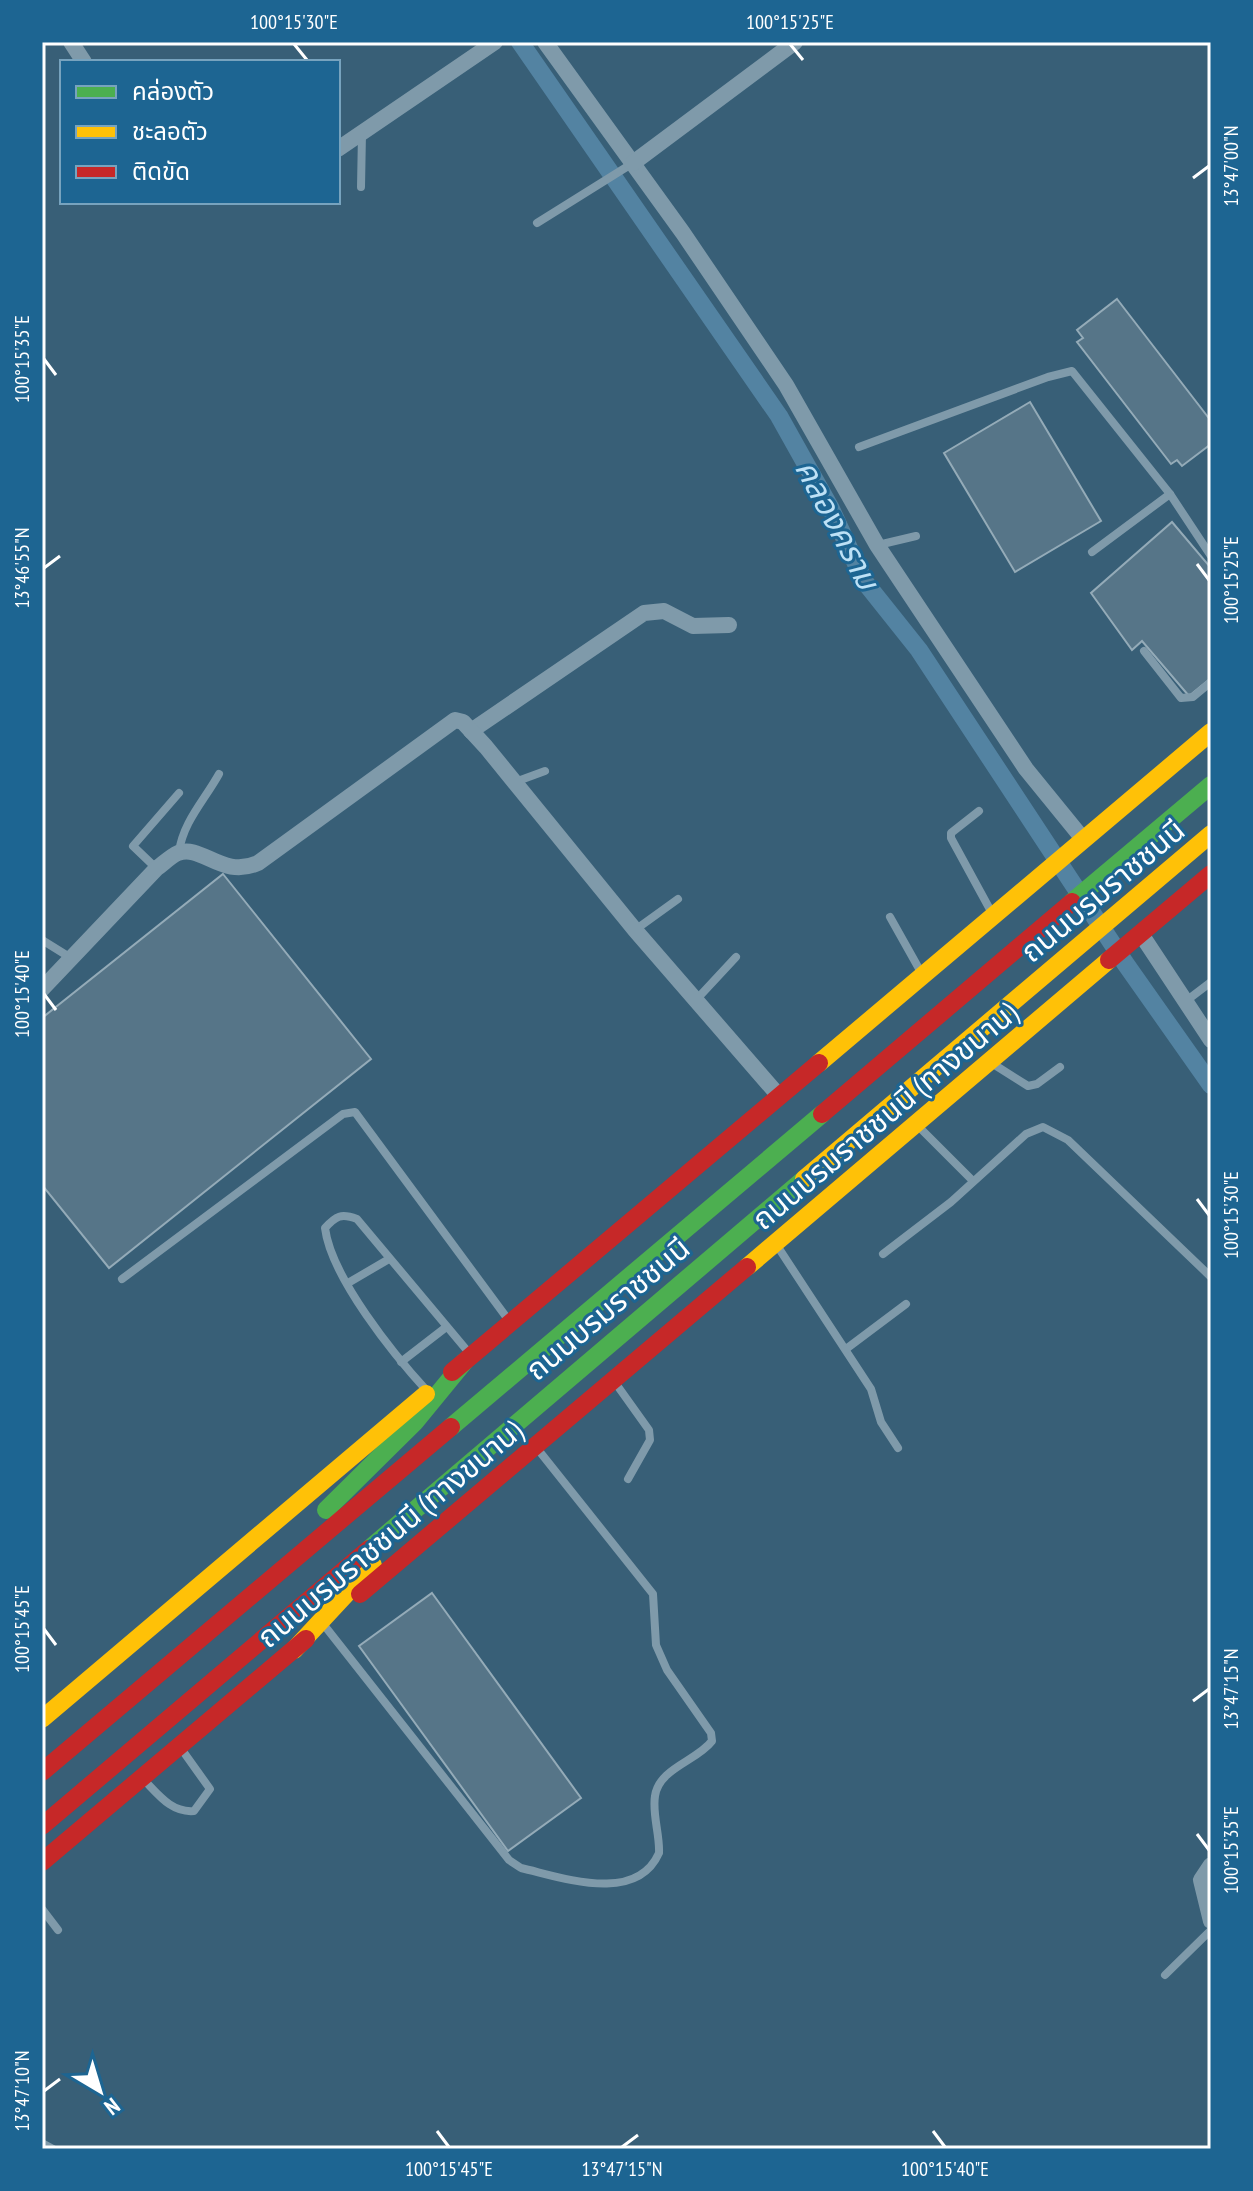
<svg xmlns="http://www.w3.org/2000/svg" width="1253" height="2191" font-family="'PT Sans Narrow','Noto Sans Thai',sans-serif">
<rect width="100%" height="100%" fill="#385f77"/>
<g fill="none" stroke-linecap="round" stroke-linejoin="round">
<polyline stroke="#5383a2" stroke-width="18" points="520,42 779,416 831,509 864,581 919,650 1125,963 1211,1085"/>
</g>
<g fill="#567588" stroke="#94abb8" stroke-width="2">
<polygon points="1117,299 1211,421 1211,444 1182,466 1177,460 1171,464 1077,342 1083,338 1077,330"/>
<polygon points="1030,402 1101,521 1015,572 944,453"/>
<polygon points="1172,522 1211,568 1211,678 1189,696 1142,641 1132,650 1091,593"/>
<polygon points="223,874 371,1059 109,1268 42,1185 42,1018"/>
<polygon points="432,1593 581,1798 508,1851 359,1646"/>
</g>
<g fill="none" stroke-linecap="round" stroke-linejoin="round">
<g stroke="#7f9aaa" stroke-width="8">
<polyline points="361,187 362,133"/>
<polyline points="537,223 633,163"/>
<polyline points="859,447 1048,377 1072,371 1170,494 1211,556"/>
<polyline points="878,545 916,536"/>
<polyline points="1092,552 1170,494"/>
<polyline points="1144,651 1181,698 1193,697 1211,682"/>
<polyline points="515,782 545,771"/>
<polyline points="979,811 951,833 951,838 993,915"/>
<path d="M179,852C183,822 204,801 219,774"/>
<polyline points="156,868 133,846 179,793"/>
<polyline points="890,917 922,974"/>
<polyline points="635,930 678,899"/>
<polyline points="42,940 71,958"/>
<polyline points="696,1000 736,957"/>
<polyline points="1186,1001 1211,982"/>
<polyline points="990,1062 1028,1086 1037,1084 1060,1067"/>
<polyline points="917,1125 973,1181"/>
<polyline points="776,1244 871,1389 881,1422 898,1448"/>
<polyline points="883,1254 951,1202 1026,1134 1043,1127 1068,1140 1211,1277"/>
<polyline points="122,1279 343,1114 355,1112 510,1322"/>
<polyline points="348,1283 389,1259"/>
<polyline points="846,1349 906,1304"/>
<polyline points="401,1362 445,1328"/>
<polyline points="614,1381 649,1430 650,1440 628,1479"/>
<path d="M428,1392C394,1355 331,1277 325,1228C336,1216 341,1213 357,1219L470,1354"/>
<path d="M324,1625L509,1860L521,1868C561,1877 636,1905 659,1853C660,1835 652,1814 655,1796C659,1768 697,1761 712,1741L711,1733L667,1670L656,1645L653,1594L536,1447"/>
<path d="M143,1779C158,1794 171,1813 194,1811L210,1789L180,1747"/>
<polyline points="42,1909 58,1930"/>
<polyline points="1165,1975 1211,1930"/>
<polyline points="42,2143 53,2149"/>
</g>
<g stroke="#7f9aaa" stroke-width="16">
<polyline points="71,42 84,62"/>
<polyline points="545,42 683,233 786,385 877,545 1026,769 1083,839"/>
<polyline points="338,149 495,42"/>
<polyline points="633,163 795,42"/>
<polyline points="471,731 644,613 664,611 693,626 729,625"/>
<polyline points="1141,934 1211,1040"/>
<path d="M42,989L157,868C163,864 171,856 178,853C202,844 222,879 258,863L455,720L463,722L486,747L635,930L779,1096"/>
<polyline points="1211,1865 1201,1880 1211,1921"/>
</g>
<g stroke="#4caf50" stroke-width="18">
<polyline points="1072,902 1211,785"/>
<polyline points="451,1427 822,1114"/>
<polyline points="326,1510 415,1422 465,1361"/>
<polyline points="369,1549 804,1179"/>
</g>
<g stroke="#ffc107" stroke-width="18">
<polyline points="819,1063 1211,732"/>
<polyline points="804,1179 1211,834"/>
<polyline points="747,1267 1109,960"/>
<polyline points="294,1650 373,1565"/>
<polyline points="42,1719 426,1394"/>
</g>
<g stroke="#c62828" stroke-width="18">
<polyline points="1109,960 1211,874"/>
<polyline points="822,1114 1072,902"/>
<polyline points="452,1372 819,1063"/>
<polyline points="360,1594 747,1267"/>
<polyline points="42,1772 451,1427"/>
<polyline points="42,1826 369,1549"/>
<polyline points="42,1862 306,1639"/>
</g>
</g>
<path fill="none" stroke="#fff" stroke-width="3" d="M294,44L307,60M790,44L803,60M1193,178L1209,166M44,359L56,375M1197,564L1209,580M44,568L60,556M44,994L56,1010M1197,1199L1209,1215M44,1629L56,1645M1193,1701L1209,1689M1197,1834L1209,1850M44,2091L60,2079M437,2131L449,2147M933,2131L945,2147M622,2147L638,2135"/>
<g text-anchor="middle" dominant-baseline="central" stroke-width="6" stroke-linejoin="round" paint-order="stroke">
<g font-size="30" fill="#fff" stroke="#1d6592">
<text transform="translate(1102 890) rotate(-40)">ถนนบรมราชชนนี</text>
<text transform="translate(884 1115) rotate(-40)">ถนนบรมราชชนนี (ทางขนาน)</text>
<text transform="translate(607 1308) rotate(-40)">ถนนบรมราชชนนี</text>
<text transform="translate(389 1533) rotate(-40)">ถนนบรมราชชนนี (ทางขนาน)</text>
</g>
<g font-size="32" font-style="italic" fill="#bde1f6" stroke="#1d6592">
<text transform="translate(838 524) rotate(62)">คลองคราม</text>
</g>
</g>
<rect width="1253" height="2191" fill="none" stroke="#1d6592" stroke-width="88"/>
<rect x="60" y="60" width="280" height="144" fill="#1d6592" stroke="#77a3be" stroke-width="2"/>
<rect x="76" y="86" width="40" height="12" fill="#4caf50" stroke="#77a3be" stroke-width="2"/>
<text x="132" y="100" font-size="24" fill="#ffffff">คล่องตัว</text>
<rect x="76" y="126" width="40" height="12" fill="#ffc107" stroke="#77a3be" stroke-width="2"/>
<text x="132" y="140" font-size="24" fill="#ffffff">ชะลอตัว</text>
<rect x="76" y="166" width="40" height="12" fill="#c62828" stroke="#77a3be" stroke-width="2"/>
<text x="132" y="180" font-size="24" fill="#ffffff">ติดขัด</text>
<g transform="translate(100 2091) rotate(142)" stroke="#1d6592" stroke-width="6" paint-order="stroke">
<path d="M0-6L14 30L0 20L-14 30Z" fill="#ffffff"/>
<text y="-12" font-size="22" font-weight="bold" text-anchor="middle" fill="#ffffff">N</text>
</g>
<rect x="44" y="44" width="1165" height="2103" fill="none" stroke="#fff" stroke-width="3"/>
<g font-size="20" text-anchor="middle" fill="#fff">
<text x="294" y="29">100°15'30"E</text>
<text x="790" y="29">100°15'25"E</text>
<text transform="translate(1231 166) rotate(-90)" y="7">13°47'00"N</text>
<text transform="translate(22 359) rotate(-90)" y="7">100°15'35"E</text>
<text transform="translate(22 568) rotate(-90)" y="7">13°46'55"N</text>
<text transform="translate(1231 580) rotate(-90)" y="7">100°15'25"E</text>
<text transform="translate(22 994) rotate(-90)" y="7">100°15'40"E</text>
<text transform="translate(1231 1215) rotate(-90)" y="7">100°15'30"E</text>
<text transform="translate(22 1629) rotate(-90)" y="7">100°15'45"E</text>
<text transform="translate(1231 1689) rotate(-90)" y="7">13°47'15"N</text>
<text transform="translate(1231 1850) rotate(-90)" y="7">100°15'35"E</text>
<text transform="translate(22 2091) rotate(-90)" y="7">13°47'10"N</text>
<text x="449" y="2176">100°15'45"E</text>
<text x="622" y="2176">13°47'15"N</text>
<text x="945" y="2176">100°15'40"E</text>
</g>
</svg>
